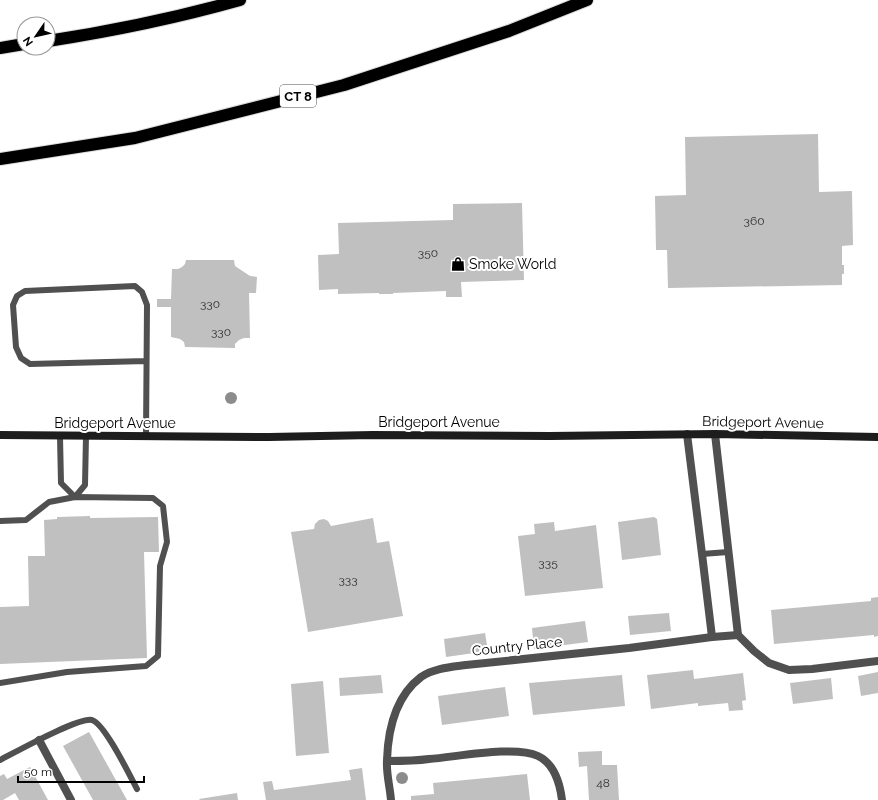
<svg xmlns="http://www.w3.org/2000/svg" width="878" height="800" font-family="Raleway,sans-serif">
<rect width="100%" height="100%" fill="#fff"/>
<g fill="#c0c0c0">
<polygon points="818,134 819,192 852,191 853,245 842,246 842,265 844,265 844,274 842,274 842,285 668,288 667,250 656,250 655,196 686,195 685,137"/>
<polygon points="522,203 524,280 461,282 462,297 446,297 446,291 393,293 393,294 379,294 379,293 338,294 338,289 319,290 318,255 339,254 338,223 453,220 453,204"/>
<polygon points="186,260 234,260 235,266 250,276 257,277 256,293 249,293 250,338 244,338 239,340 235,344 235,348 185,347 184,342 180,339 171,337 171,307 157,307 157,299 171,299 172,269 178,269 182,267 185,264"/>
<polygon points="90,516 90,518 158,517 159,552 144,552 147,658 0,664 0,607 29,606 28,556 45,556 44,520 57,519 57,517"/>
<polygon points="654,517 657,519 661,555 622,560 618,522"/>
<polygon points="373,518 377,543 389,541 403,616 308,632 291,532 314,529 315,524 319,520 324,519 328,521 331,526"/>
<polygon points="554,522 555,531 596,525 603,588 525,596 518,536 535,534 534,524"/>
<polygon points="878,597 878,636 874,637 874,635 774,644 771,610 871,601 871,598"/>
<polygon points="669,613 671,631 630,635 628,616"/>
<polygon points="585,621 588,642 534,649 532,628"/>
<polygon points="485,633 488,651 446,657 444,639"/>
<polygon points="693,670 694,679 743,673 746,700 742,701 743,710 729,711 728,703 698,706 698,703 651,709 647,675"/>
<polygon points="878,672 878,693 861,696 858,676"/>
<polygon points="381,675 383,693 340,696 339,678"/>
<polygon points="622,675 625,706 533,715 529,683"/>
<polygon points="831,678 833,699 793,704 790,683"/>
<polygon points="323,681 329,753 296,756 291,684"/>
<polygon points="505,687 509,716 442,725 438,696"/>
<polygon points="89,732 127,800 93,800 63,746"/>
<polygon points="602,751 602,765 617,765 619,800 589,800 587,766 579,767 578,752"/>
<polygon points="30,767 48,800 19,800 15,793 3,800 0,800 0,776 4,774 7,779"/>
<polygon points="362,768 366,800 266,800 263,782 272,781 274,790 351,780 349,770"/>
<polygon points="527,774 530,800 411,800 411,796 434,794 433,783"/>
<polygon points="237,793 238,800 200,800 199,799"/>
</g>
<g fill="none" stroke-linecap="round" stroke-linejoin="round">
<defs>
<g id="highway">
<path d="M48,41C113,31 176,18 240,0"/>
<polyline points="0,48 24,44"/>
<polyline points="0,159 135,138 344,85 509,31 587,0"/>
</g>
</defs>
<use href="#highway" stroke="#dbdbdb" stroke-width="14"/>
<g stroke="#505050" stroke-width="6">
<polyline points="146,436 147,305 142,292 135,286 25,291 17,296 13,305 16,347 21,358 30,364 146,361"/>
<polyline points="60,437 61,483 75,497 85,485 86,436"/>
<polyline points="0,521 26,520 49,502 75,497 153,498 163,506 167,542 160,566 158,656 146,666 67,672 0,683"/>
<polyline points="702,554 728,552"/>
<path d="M0,760C16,752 78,717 92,720C105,724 130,776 137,789"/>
</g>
<g stroke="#505050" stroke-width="8">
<polyline points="687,434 702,554 712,637"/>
<polyline points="715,434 738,635 754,651 769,663 789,670 812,669 878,661"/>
<polyline points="39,740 71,800"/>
<path d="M387,761C401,761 415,761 429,759C457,757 515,745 538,756C555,764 560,784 562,800"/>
<path d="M391,800C390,787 386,773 387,760C388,730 396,696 421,677C434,668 451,667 466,665L629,648L712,637L738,635"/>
</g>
<polyline stroke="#1d1d1d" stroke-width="8" points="0,435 269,437 373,435 550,436 715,434 878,437"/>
<use href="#highway" stroke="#000" stroke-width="12"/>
</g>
<g fill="#8c8c8c">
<circle cx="231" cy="398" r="6"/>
<circle cx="402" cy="778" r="6"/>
</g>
<defs>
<symbol id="shop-bare" viewBox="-9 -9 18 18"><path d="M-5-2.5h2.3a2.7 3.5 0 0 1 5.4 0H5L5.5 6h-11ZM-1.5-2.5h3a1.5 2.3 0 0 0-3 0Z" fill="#000" stroke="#fff" stroke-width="2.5" paint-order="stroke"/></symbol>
</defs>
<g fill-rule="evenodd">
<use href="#shop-bare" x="448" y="254" width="20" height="20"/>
</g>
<g text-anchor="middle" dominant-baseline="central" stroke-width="4" stroke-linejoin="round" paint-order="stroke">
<g font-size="12" fill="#303030">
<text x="754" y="221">360</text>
<text x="428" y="253">350</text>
<text x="210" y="304">330</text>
<text x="221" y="332">330</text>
<text x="548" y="563">335</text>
<text x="348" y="580">333</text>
<text x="603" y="783">48</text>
</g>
<rect fill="#fff" stroke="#4c4c4c" stroke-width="1" x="280" y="85" width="36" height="22" rx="3"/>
<g font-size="13" font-weight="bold" fill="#000">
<text x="298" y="96">CT 8</text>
</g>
<g font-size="14" fill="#000" stroke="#fff" text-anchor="start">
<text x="469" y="264">Smoke World</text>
</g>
<g font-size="14" fill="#000" stroke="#fff">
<text x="439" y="422">Bridgeport Avenue</text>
<text transform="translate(763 422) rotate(1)">Bridgeport Avenue</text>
<text x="115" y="423">Bridgeport Avenue</text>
<text transform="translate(517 646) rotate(-6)">Country Place</text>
</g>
</g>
<g transform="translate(36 36) rotate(236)"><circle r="19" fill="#ffffff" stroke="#999999"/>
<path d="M0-3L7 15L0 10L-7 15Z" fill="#000000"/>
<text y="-6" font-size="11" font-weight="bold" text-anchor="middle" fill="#000000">N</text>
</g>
<path d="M18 776v6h126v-6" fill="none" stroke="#000000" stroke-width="2"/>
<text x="24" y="776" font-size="12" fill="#000000" stroke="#ffffff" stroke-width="3" paint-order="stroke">50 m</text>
</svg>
